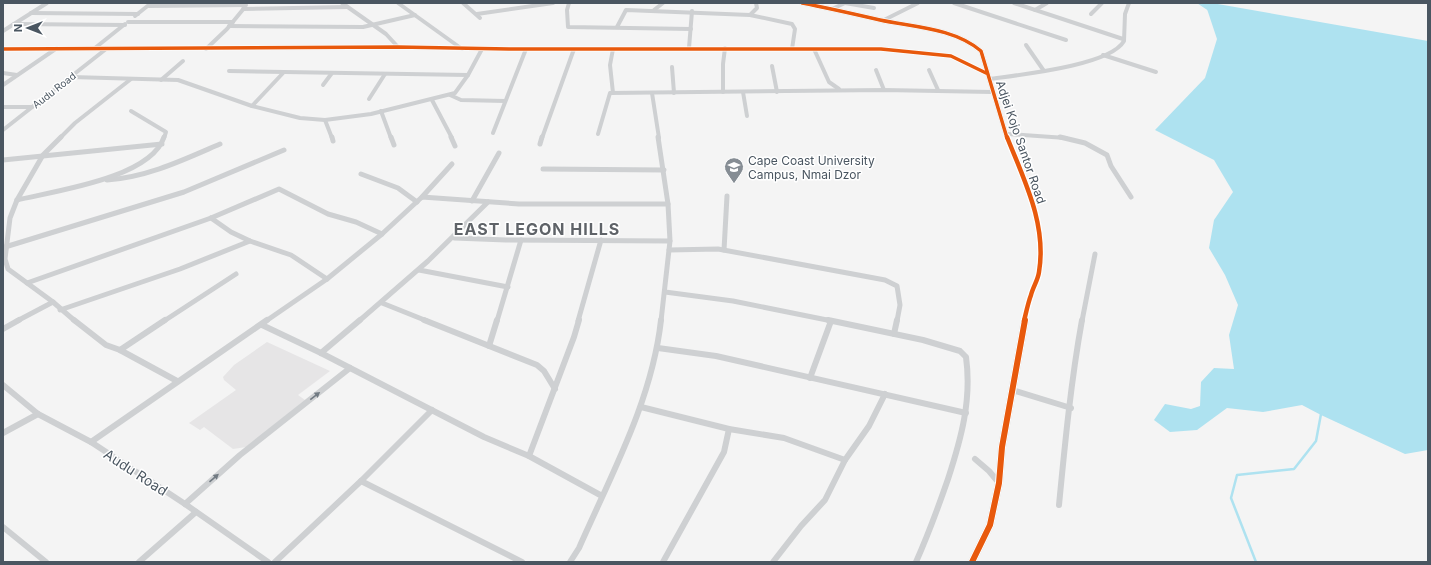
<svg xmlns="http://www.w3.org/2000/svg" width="1431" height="565" font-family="Inter,sans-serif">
<rect width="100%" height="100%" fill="#f4f4f4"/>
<polygon fill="#e6e5e6" points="267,342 330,371 298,395 305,400 246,447 233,449 204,427 200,430 189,423 236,390 224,380 223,377 234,365"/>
<polygon fill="#aee2f0" points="1199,3 1212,3 1428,41 1428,450 1405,454 1321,415 1302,405 1263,412 1227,408 1197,430 1170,432 1154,420 1165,404 1191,409 1200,406 1201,382 1214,368 1234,369 1229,335 1238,305 1225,275 1209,248 1214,220 1233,192 1214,160 1155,130 1205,78 1217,39 1207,9"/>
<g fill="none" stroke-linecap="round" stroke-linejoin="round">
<polyline stroke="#aee2f0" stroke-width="1.5" points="1198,3 1210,11"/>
<polyline stroke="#aee2f0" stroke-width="2.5" points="1256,562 1231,498 1237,475 1294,469 1316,441 1321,414"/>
<g stroke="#ced0d2" stroke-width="4">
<polyline points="342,3 386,34 398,47"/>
<polyline points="398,3 462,49"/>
<polyline points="463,3 480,18"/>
<polyline points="569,3 567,10 568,27 691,29"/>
<polyline points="845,3 874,8"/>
<polyline points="954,3 1066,40"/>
<polyline points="1014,3 1123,39"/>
<polyline points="149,6 246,5"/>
<polyline points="243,9 347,7"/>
<polyline points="832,9 845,3"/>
<polyline points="654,10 663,3"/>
<polyline points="1035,10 1047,3"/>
<polyline points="31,13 138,14"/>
<polyline points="477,14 553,3"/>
<polyline points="1091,14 1102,3"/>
<polyline points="750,15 792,24 795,29 792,49"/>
<polyline points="135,16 150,4"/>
<polyline points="882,21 918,3"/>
<polyline points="128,22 233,22"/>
<polyline points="14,24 125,25"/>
<polyline points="229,26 363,27 415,15"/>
<polyline points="617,27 626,10 750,15 757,8 756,3"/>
<polyline points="3,31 47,3"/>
<polyline points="1026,45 1044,71"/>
<polyline points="95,48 125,24"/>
<polyline points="689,48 692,11"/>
<polyline points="3,49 398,47 509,49 881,49 951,56 986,73"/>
<polyline points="206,49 227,29 245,7"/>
<polyline points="613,49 610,65 613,93"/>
<polyline points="814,49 829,82 839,89"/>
<polyline points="1103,55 1156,72"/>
<polyline points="772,66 777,92"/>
<polyline points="672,67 674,93"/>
<polyline points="876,70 884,90"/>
<polyline points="929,70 938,90"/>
<polyline points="229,71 468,75"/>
<polyline points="3,73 17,75"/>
<polyline points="71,77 178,80 252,106 300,118 325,120 371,114 455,93 468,75 482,49"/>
<path d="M989,79C1017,75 1110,66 1124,41L1125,14L1129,3"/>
<polyline points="161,80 183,61"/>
<polyline points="3,85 57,48"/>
<polyline points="323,85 332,73"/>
<polyline points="723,92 723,64 725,48"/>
<polyline points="743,92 747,116"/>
<polyline points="652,93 659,138"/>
<polyline points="450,95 461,100 505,101"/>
<polyline points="369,99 385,74"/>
<polyline points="432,100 452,138"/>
<polyline points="252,106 284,72"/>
<polyline points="3,107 32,107"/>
<polyline points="131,111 166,132 164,138"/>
<polyline points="381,111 391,138"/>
<polyline points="325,120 332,138"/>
<polyline points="3,130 106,49"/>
<polyline points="493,133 526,49"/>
<polyline points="598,134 610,93 884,90 992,92"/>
<polyline points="1007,134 1066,138"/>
<polyline points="60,138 75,123 131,79"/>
<polyline points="542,138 574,49"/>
</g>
<g stroke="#ced0d2" stroke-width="5">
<polyline points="61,137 43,155 17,200 10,218 5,259 8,269 53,302 75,321"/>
<polyline points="332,137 333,141"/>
<polyline points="391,137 394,145"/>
<polyline points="451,137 455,146"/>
<polyline points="658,137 668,204 670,241 661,321"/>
<polyline points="1060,137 1085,143 1107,155 1111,166 1131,197"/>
<polyline points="540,144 542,137"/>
<polyline points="3,160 162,144"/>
<polyline points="543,169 664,170"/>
<polyline points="361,174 398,188 417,202"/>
<path d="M107,180C148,177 183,160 220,144"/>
<polyline points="422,197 452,164"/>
<path d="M17,200C55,191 151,178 164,137"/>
<polyline points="472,201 499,153"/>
<polyline points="211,218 231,232 250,241 291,255 327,279"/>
<polyline points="454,238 506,240 670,241"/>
<polyline points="5,247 184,192 284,150"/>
<polyline points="669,250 718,249 885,280 897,286 900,305 897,321"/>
<polyline points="724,250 727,196"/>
<polyline points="419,270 508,287"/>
<polyline points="27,283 211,218 279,189 328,214 356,222 382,234"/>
<polyline points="665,292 733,301 832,321"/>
<polyline points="382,303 427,321"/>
<polyline points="60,310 180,269 250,241"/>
<polyline points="17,321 53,302"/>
<polyline points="164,321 236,274"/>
<polyline points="266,321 327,279 382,234 422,197 519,204 668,204"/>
<polyline points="359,321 428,261 488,202"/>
<polyline points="497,321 521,240"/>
<polyline points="578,321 601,240"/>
<polyline points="1082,321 1095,254"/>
</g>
<g stroke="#ced0d2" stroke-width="6">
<polyline points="74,320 106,345 120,350 177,381"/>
<polyline points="424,320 537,365 544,371 555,389"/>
<path d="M828,320L923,340L960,351L966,357C972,400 961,439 948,479C938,508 928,535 916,562"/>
<polyline points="262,325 321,353 484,437 529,456 602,496"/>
<polyline points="3,329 19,320"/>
<polyline points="894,334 897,320"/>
<polyline points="489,346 497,320"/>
<polyline points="658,348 716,356 966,413"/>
<polyline points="120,350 165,320"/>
<polyline points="321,353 360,320"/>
<polyline points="810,378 831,321"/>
<polyline points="3,385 38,414 91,442 185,504 268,562"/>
<polyline points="1012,390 1071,408"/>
<polyline points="641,407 729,429 784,438 845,460"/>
<polyline points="3,433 38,414"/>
<polyline points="91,442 267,320"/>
<polyline points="529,456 574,337 579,320"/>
<polyline points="975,459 989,471 999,483"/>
<polyline points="361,481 522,562"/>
<polyline points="185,504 240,455 350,368"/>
<path d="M1059,505C1065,443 1071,381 1082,320"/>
<polyline points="3,527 46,562"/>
<polyline points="139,562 196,512"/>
<polyline points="275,562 361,481 432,410"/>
<path d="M570,562L579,548C611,475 652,401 661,320"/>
<polyline points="663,562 724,452 729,429"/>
<polyline points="773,562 801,526 825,500 845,460 869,426 885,394"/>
</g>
<path stroke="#ced0d2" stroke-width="5" d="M802,3C828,8 854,14 880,20C913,27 954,28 981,51L1007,138"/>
<path stroke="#ced0d2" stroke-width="6" d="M1007,137C1024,180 1047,224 1039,272C1038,280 1033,287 1031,295C1028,303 1026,313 1024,321"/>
<polyline stroke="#ced0d2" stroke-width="8" points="972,562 990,525 999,483 1002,447 1025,320"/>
<defs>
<g id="cycleway-far2">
<path d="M802,3C828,8 854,14 880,20C913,27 954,28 981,51L1007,138"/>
<polyline points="3,49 398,47 509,49 881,49 951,56 986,73"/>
</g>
<path id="cycleway-far1" d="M1007,137C1024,180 1047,224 1039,272C1038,280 1033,287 1031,295C1028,303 1026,313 1024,321"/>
<polyline id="cycleway" points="972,562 990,525 999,483 1002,447 1025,320"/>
</defs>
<use href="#cycleway-far2" stroke="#fff" stroke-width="5"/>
<use href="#cycleway-far1" stroke="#fff" stroke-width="7"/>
<use href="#cycleway" stroke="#fff" stroke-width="8"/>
<use href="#cycleway-far2" stroke="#e8590c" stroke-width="3.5"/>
<use href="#cycleway-far1" stroke="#e8590c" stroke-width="4.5"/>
<use href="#cycleway" stroke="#e8590c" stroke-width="6"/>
</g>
<defs><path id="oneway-solid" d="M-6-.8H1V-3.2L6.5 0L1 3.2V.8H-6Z"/></defs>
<g fill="#727b83">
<use href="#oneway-solid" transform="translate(315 396) rotate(-38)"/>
<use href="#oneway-solid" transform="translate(214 478) rotate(-41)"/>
</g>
<defs>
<symbol id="school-pin" viewBox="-11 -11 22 30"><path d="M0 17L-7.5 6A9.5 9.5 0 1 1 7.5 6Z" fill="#868d94" stroke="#fff"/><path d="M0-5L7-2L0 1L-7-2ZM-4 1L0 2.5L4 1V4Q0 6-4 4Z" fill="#fff"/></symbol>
</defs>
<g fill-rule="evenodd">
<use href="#school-pin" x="723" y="156" width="22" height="30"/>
</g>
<g text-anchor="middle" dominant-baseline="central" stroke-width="3" stroke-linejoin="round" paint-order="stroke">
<g font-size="10" fill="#4a5661" stroke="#fff">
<text transform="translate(54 90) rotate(-38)">Audu Road</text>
</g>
<g font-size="12" fill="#4a5661" stroke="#fff">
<text transform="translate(1021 142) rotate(71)">Adjei Kojo Santor Road</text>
</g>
<g font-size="12" fill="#4a5661" stroke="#fff" text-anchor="start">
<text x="748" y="160">Cape Coast University<tspan x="748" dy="14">Campus, Nmai Dzor</tspan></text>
</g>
<g font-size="14" fill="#4a5661" stroke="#fff">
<text transform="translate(136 472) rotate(33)">Audu Road</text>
</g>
<g font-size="16" font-weight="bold" letter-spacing="1" fill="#5f6368" stroke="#fff">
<text x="537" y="229">EAST LEGON HILLS</text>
</g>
</g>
<rect width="1431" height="565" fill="none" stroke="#4a5661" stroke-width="8"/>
<g transform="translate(28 28) rotate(270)" stroke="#ffffff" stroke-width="3" paint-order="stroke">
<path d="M0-3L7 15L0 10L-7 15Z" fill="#4a5661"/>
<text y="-6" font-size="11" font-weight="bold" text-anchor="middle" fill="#4a5661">N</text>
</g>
</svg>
